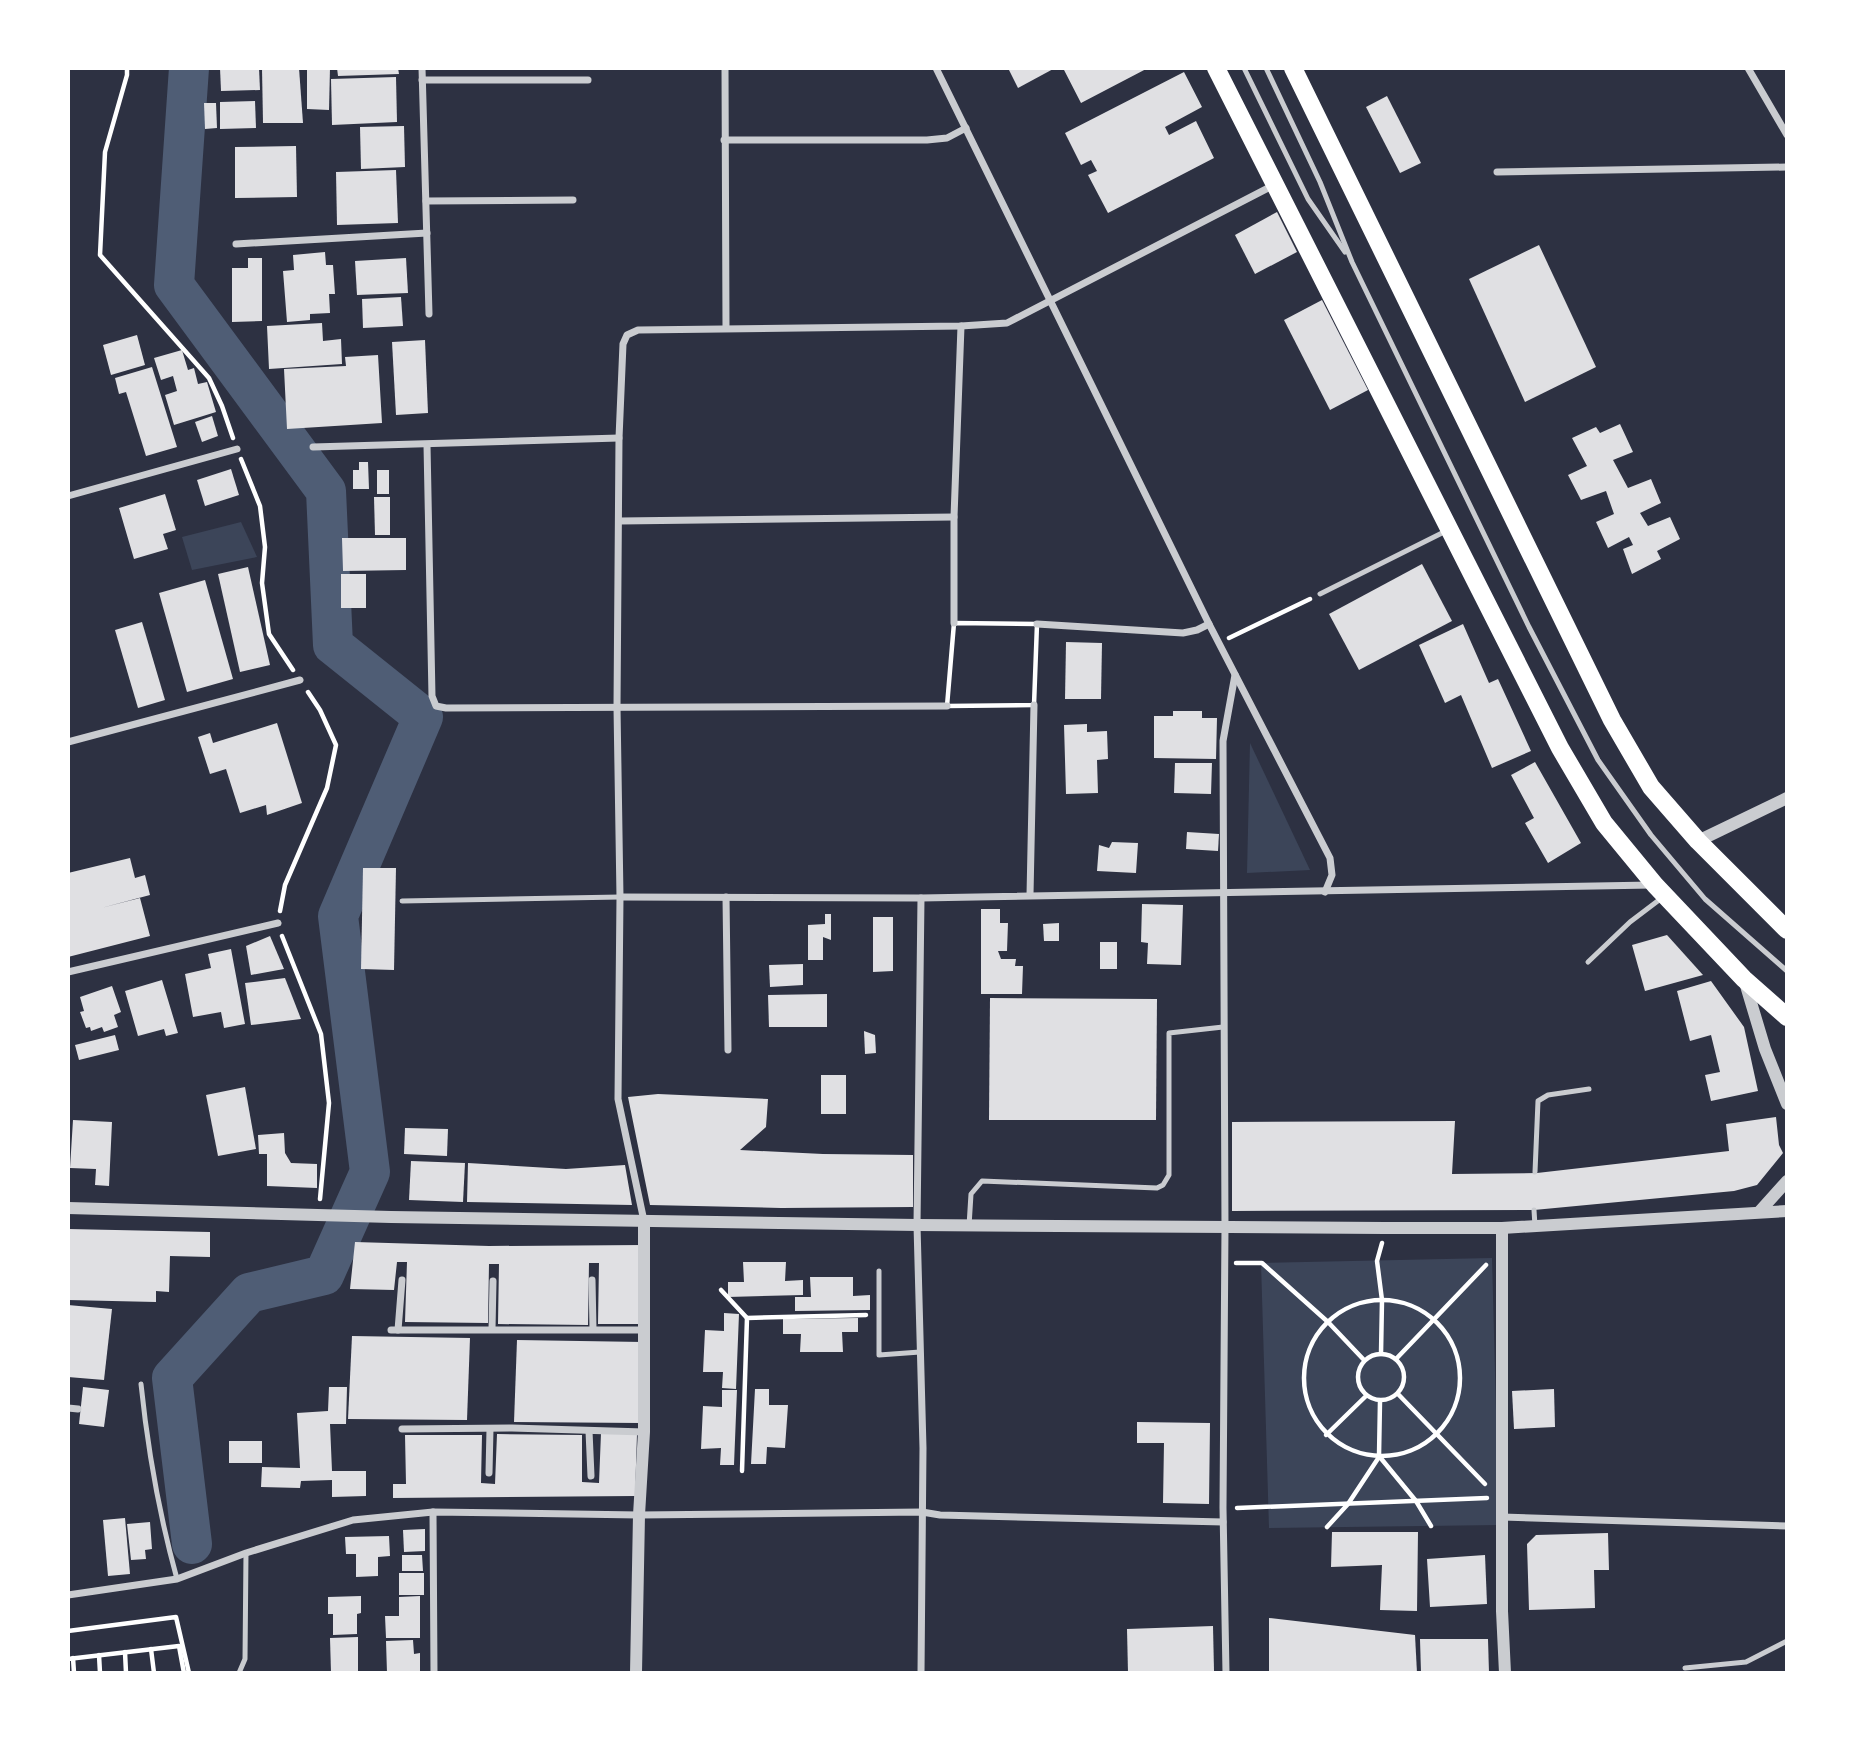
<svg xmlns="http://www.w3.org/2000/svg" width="1855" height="1741" font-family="'Varela Round',sans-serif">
<rect width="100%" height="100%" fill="#2d3142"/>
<g fill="#3c4559">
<polygon points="241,522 257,557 192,570 182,537"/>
<polygon points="1250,743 1310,870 1247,873"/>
<polygon points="1492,1258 1499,1525 1269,1528 1261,1263"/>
</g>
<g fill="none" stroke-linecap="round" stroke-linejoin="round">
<polyline stroke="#4f5d75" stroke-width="40" points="189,68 174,285 326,491 333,645 423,717 338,916 370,1172 324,1275 249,1293 172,1378 192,1544"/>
</g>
<g fill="#e0e0e3">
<polygon points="220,68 259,68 260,90 221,91"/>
<polygon points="262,68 299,68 303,123 263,123"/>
<polygon points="307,68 330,68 329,110 307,109"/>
<polygon points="337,68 398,68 399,74 338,76"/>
<polygon points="1008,68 1055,68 1018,88"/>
<polygon points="1063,68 1105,69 1148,68 1081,103"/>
<polygon points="1184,72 1202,107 1165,127 1169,135 1196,121 1214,158 1108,213 1088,175 1097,171 1091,160 1081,165 1065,133"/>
<polygon points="396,77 397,122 332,125 331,79"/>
<polygon points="1387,96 1421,163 1400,173 1366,107"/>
<polygon points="255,101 256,128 220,129 220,102"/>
<polygon points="204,103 216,103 217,128 205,129"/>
<polygon points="404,126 405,167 361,169 360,127"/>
<polygon points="296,146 297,197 235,198 235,147"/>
<polygon points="396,170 398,223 337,225 336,172"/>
<polygon points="1277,212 1297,252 1255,274 1235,235"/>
<polygon points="1539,245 1596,367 1525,402 1469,279"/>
<polygon points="325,252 326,265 333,265 335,294 329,294 330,313 310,314 310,320 287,322 283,271 294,270 293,255"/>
<polygon points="248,258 262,258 262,321 232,322 232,268 248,268"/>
<polygon points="406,258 408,293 357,295 355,261"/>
<polygon points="401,297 403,326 363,328 362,299"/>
<polygon points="1322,300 1368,390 1330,410 1284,320"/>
<polygon points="322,323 323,341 341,339 342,364 269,369 267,326"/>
<polygon points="137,335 145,365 111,375 103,345"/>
<polygon points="425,340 428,413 396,415 392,342"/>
<polygon points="182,350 188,370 194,368 198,384 207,382 216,412 174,425 165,395 177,391 173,376 161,380 154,358"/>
<polygon points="378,355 382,423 287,429 284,369 346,366 345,357"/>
<polygon points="152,367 177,447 146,456 126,392 119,394 115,378"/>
<polygon points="212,416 218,436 202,442 195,422"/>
<polygon points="1620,424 1633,452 1613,460 1628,488 1651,479 1661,503 1640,513 1648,526 1670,517 1680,539 1657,551 1661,559 1632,574 1623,549 1633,545 1629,537 1608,548 1596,522 1614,514 1606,491 1581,500 1568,475 1587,466 1572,438 1596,427 1600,433"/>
<polygon points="359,462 368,462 369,489 353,489 353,470 359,470"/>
<polygon points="231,469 239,495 205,506 197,480"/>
<rect x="377" y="470" width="12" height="24"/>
<polygon points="165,494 176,530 163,534 168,549 134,559 119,508"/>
<polygon points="374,497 390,497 390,535 375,535"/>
<polygon points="342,538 406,538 406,570 343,571"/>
<polygon points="1422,564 1452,621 1359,670 1329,614"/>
<polygon points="248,567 270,665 240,672 218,574"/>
<rect x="341" y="574" width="25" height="34"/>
<polygon points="205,580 233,679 187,692 159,593"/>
<polygon points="142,622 165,700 138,708 115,630"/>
<polygon points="1463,624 1489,683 1498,679 1531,751 1492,768 1461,695 1445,703 1419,645"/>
<polygon points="1066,642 1102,643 1101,699 1065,699"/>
<polygon points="1173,711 1202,711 1202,718 1217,718 1216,759 1154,758 1154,716 1173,716"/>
<polygon points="277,723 302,803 267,815 266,805 240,813 226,769 210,774 198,737 210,733 213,743"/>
<polygon points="1087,724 1087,732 1107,731 1108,759 1097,760 1098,793 1066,794 1064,725"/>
<polygon points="1535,762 1581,843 1548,863 1525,823 1534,818 1511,775"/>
<polygon points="1175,763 1212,763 1211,794 1174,793"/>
<polygon points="1187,832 1219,834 1218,851 1186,849"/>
<polygon points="1112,842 1138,843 1136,873 1097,871 1099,845 1109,848"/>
<polygon points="130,858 135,878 145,875 150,895 101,908 140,898 150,936 68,957 68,873"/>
<polygon points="363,868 396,868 394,970 361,969"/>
<polygon points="1142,904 1183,905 1181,965 1147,964 1148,943 1141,942"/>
<polygon points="981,909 1000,909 1000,923 1008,923 1007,951 998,951 1001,959 1016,959 1015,966 1023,966 1022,994 981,994"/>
<polygon points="825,914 831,914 831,940 823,937 823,960 808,960 808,925 825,924"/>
<polygon points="873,917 893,917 893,971 873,972"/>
<polygon points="1059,923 1059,941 1044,941 1043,924"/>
<polygon points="1667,935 1703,975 1645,991 1632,945"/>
<polygon points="270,936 284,969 251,975 246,946"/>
<rect x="1100" y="942" width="17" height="27"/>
<polygon points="231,949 245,1024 224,1028 221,1012 193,1017 185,974 211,968 208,954"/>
<polygon points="803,964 803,985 770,987 769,965"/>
<polygon points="285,978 301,1019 251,1025 245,983"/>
<polygon points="162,980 178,1033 166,1036 164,1029 138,1036 125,991"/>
<polygon points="1711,981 1744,1027 1758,1091 1711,1101 1705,1075 1720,1072 1711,1035 1690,1041 1677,991"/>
<polygon points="112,986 121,1012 114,1015 118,1027 104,1032 102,1027 91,1031 90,1027 86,1028 80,1012 84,1011 80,997"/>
<polygon points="827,994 827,1027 769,1027 768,995"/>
<polygon points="990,998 1157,999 1156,1120 989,1120"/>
<polygon points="864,1031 875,1035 876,1053 865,1054"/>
<polygon points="115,1035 119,1050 79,1060 75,1045"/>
<rect x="821" y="1075" width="25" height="39"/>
<polygon points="245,1087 256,1149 218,1156 206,1095"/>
<polygon points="658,1094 768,1099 766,1127 740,1150 823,1154 913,1155 913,1207 781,1208 650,1205 628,1097"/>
<polygon points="1776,1117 1779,1145 1783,1153 1757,1185 1734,1191 1534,1210 1232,1211 1232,1122 1455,1121 1452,1174 1537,1173 1729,1151 1726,1124"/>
<polygon points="73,1120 112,1122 109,1186 95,1185 96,1169 70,1168"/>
<polygon points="405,1128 448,1129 447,1156 404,1154"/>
<polygon points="284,1133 285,1153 291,1163 317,1164 317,1188 267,1186 267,1154 259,1154 258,1135"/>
<polygon points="411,1161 465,1163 463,1202 409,1200"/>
<polygon points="468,1163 566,1169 625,1165 632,1205 467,1202"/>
<polygon points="68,1229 210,1232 210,1257 170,1256 169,1292 156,1291 156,1302 68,1300"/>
<polygon points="355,1242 489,1246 643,1245 643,1324 598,1324 599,1263 589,1263 588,1325 498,1324 499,1264 489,1264 488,1323 405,1322 407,1262 397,1262 394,1290 350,1289"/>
<polygon points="743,1262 786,1262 785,1281 803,1280 803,1295 728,1297 728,1282 744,1282"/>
<polygon points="810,1277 853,1277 853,1296 870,1295 870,1310 795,1311 795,1297 811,1297"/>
<polygon points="68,1305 112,1309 104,1380 68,1377"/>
<polygon points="724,1313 739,1314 736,1389 722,1388 723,1372 703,1372 705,1330 724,1331"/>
<polygon points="858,1318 858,1332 842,1332 843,1352 800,1352 801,1334 783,1334 783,1319"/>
<polygon points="352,1336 470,1338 467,1420 348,1419"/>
<polygon points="517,1340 643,1342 640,1423 514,1422"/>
<polygon points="83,1387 109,1390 104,1427 79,1424"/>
<polygon points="329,1387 347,1387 346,1424 330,1424 332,1471 366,1471 366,1496 332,1497 332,1480 301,1481 300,1488 261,1487 262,1467 300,1468 297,1413 328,1411"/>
<polygon points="755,1389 769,1389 769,1405 788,1405 785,1448 767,1447 766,1464 751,1464"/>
<polygon points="1554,1389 1555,1427 1514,1429 1512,1391"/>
<polygon points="722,1390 737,1390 734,1465 720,1465 721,1448 701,1449 703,1406 722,1407"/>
<polygon points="1137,1422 1210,1423 1209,1504 1163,1503 1164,1443 1137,1443"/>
<polygon points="601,1433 637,1434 635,1496 393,1498 393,1484 406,1484 405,1435 482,1435 481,1483 495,1484 497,1434 582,1435 582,1482 599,1483"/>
<rect x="229" y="1441" width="33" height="22"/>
<polygon points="125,1518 130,1574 108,1576 103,1520"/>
<polygon points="150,1522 152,1549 145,1550 146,1559 131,1560 127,1524"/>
<polygon points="425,1529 425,1551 404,1552 403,1530"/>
<polygon points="1332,1532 1418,1532 1417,1611 1380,1610 1382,1565 1331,1567"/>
<polygon points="1608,1533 1609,1570 1594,1570 1595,1608 1529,1610 1527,1544 1536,1535"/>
<polygon points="389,1536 390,1556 378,1557 378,1576 356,1577 356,1554 346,1554 345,1537"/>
<polygon points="402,1555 422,1555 423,1571 402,1571"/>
<polygon points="1485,1555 1487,1604 1430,1607 1427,1559"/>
<rect x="399" y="1573" width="25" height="22"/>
<polygon points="361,1596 361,1613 357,1614 357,1634 333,1635 333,1614 328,1614 328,1597"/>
<polygon points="420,1596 420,1638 386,1638 385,1616 399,1616 399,1597"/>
<polygon points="1269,1618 1415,1635 1417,1673 1269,1673"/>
<polygon points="1213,1626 1214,1671 1128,1673 1127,1629"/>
<polygon points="358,1637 358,1673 331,1673 330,1638"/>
<polygon points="1420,1639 1488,1639 1489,1673 1421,1673"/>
<polygon points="413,1640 414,1654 420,1653 420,1673 387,1673 386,1641"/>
</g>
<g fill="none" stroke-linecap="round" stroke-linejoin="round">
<g stroke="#fff" stroke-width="4.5">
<polyline points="127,68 127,75 105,152 100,255 209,378 222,406 233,438"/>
<polyline points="241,459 260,506 265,547 262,583 269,634 293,670"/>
<polygon points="954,623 1037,624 1034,705 947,706"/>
<polyline points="1229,638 1310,599"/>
<polyline points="280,911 285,885 327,788 336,745 320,710 308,692"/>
<polyline points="282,936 321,1034 329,1103 320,1199"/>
<polyline points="1236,1263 1262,1263 1328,1322 1364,1360"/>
<polyline points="721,1290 747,1318"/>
<circle cx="1382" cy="1378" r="78"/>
<circle cx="1381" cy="1377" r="23"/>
<polyline points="1381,1354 1382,1300 1377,1261 1382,1243"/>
<polyline points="1396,1359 1486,1265"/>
<polyline points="1398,1394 1485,1484"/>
<polyline points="1380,1401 1379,1456 1416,1501 1431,1526"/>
<polyline points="1326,1435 1366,1396"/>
<polyline points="742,1471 747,1318 866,1315"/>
<polyline points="1237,1508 1487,1498"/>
<polyline points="1327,1527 1348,1504 1379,1457"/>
<polyline points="68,1631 176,1617 189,1673"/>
<polyline points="151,1649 154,1673"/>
<polyline points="125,1652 126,1673"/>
<polyline points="99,1655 100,1673"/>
<polyline points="73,1658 74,1673"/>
<polyline points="68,1659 179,1646 184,1673"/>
</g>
<g stroke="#caccd0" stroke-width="5">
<polyline points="1244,68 1308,199 1345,252"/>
<polyline points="1266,68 1320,182 1352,262 1529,627 1598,760 1651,835 1705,899 1787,971"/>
<polyline points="1320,594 1446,531"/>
<polyline points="402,901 620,897"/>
<polyline points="1588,962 1630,922 1663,897"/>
<polyline points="1535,1172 1538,1101 1548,1095 1589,1089"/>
<polyline points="1534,1210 1535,1226"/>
<polyline points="969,1226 971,1194 982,1181 1157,1188 1163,1185 1169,1175 1169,1033 1223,1027"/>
<polyline points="879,1271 879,1355 920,1352"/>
<path d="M141,1384C148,1452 159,1514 177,1579"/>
<polyline points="1685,1668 1746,1662 1787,1641"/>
<polyline points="239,1673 245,1659 246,1553"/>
</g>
<g stroke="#caccd0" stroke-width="7">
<polyline points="422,68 429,314"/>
<polyline points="725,68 726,328"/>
<polyline points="936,68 1209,624 1330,858 1332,875 1325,892"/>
<polyline points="1748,68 1787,135"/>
<polyline points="422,80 588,80"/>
<polyline points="724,140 927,140 947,138 966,128"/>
<polyline points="1497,172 1787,167"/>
<polyline points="426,201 573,200"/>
<polyline points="236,244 427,233"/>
<polyline points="427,445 432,696 436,706 446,708 947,706"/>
<polyline points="313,447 619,438"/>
<polyline points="68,496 237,449"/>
<polyline points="620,521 954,517"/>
<polyline points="954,623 954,517 961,326"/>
<polyline points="1037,624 1183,633 1197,630 1209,624"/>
<polyline points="68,742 300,680"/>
<polyline points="1030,895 1034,705"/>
<polyline points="620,897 921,898 1652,885"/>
<polyline points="726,897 728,1050"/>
<polyline points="921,898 917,1225 923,1448 921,1673"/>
<polyline points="68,972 278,923"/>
<polyline points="644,1221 618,1099 620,897 617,707 619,438 623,344 627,335 638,330 961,326 1007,323 1274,185"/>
<polyline points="592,1280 593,1329"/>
<polyline points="492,1329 493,1281"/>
<polyline points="391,1330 645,1330"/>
<polyline points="398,1330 402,1280"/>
<polyline points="68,1408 78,1409"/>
<polyline points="402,1429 512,1428 644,1432"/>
<polyline points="589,1431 591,1476"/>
<polyline points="489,1473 490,1429"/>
<polyline points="433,1512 434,1673"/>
<polyline points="1502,1517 1787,1526"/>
<polyline points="68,1595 177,1579 246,1553 353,1520 433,1512 639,1515 922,1512 940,1515 1223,1522"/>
<polyline points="1226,1673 1223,1508 1225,1227 1223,741 1235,675"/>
</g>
<g stroke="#caccd0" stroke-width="12">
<polyline points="1698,841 1787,798"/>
<polyline points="1744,979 1765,1049 1787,1104"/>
<polyline points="68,1208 391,1217 917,1225 1385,1228 1502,1228 1787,1211"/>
<polyline points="1760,1211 1787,1181"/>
<polyline points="1502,1228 1502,1611 1505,1673"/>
<polyline points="636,1673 639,1515 644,1432 644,1221"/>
</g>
<g stroke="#fff" stroke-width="18">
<polyline points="1216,68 1560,748 1604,823 1655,885 1744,979 1787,1017"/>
<polyline points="1293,68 1612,720 1651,787 1698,841 1787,930"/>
</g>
</g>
<rect width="1855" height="1741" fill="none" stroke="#ffffff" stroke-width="140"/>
</svg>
